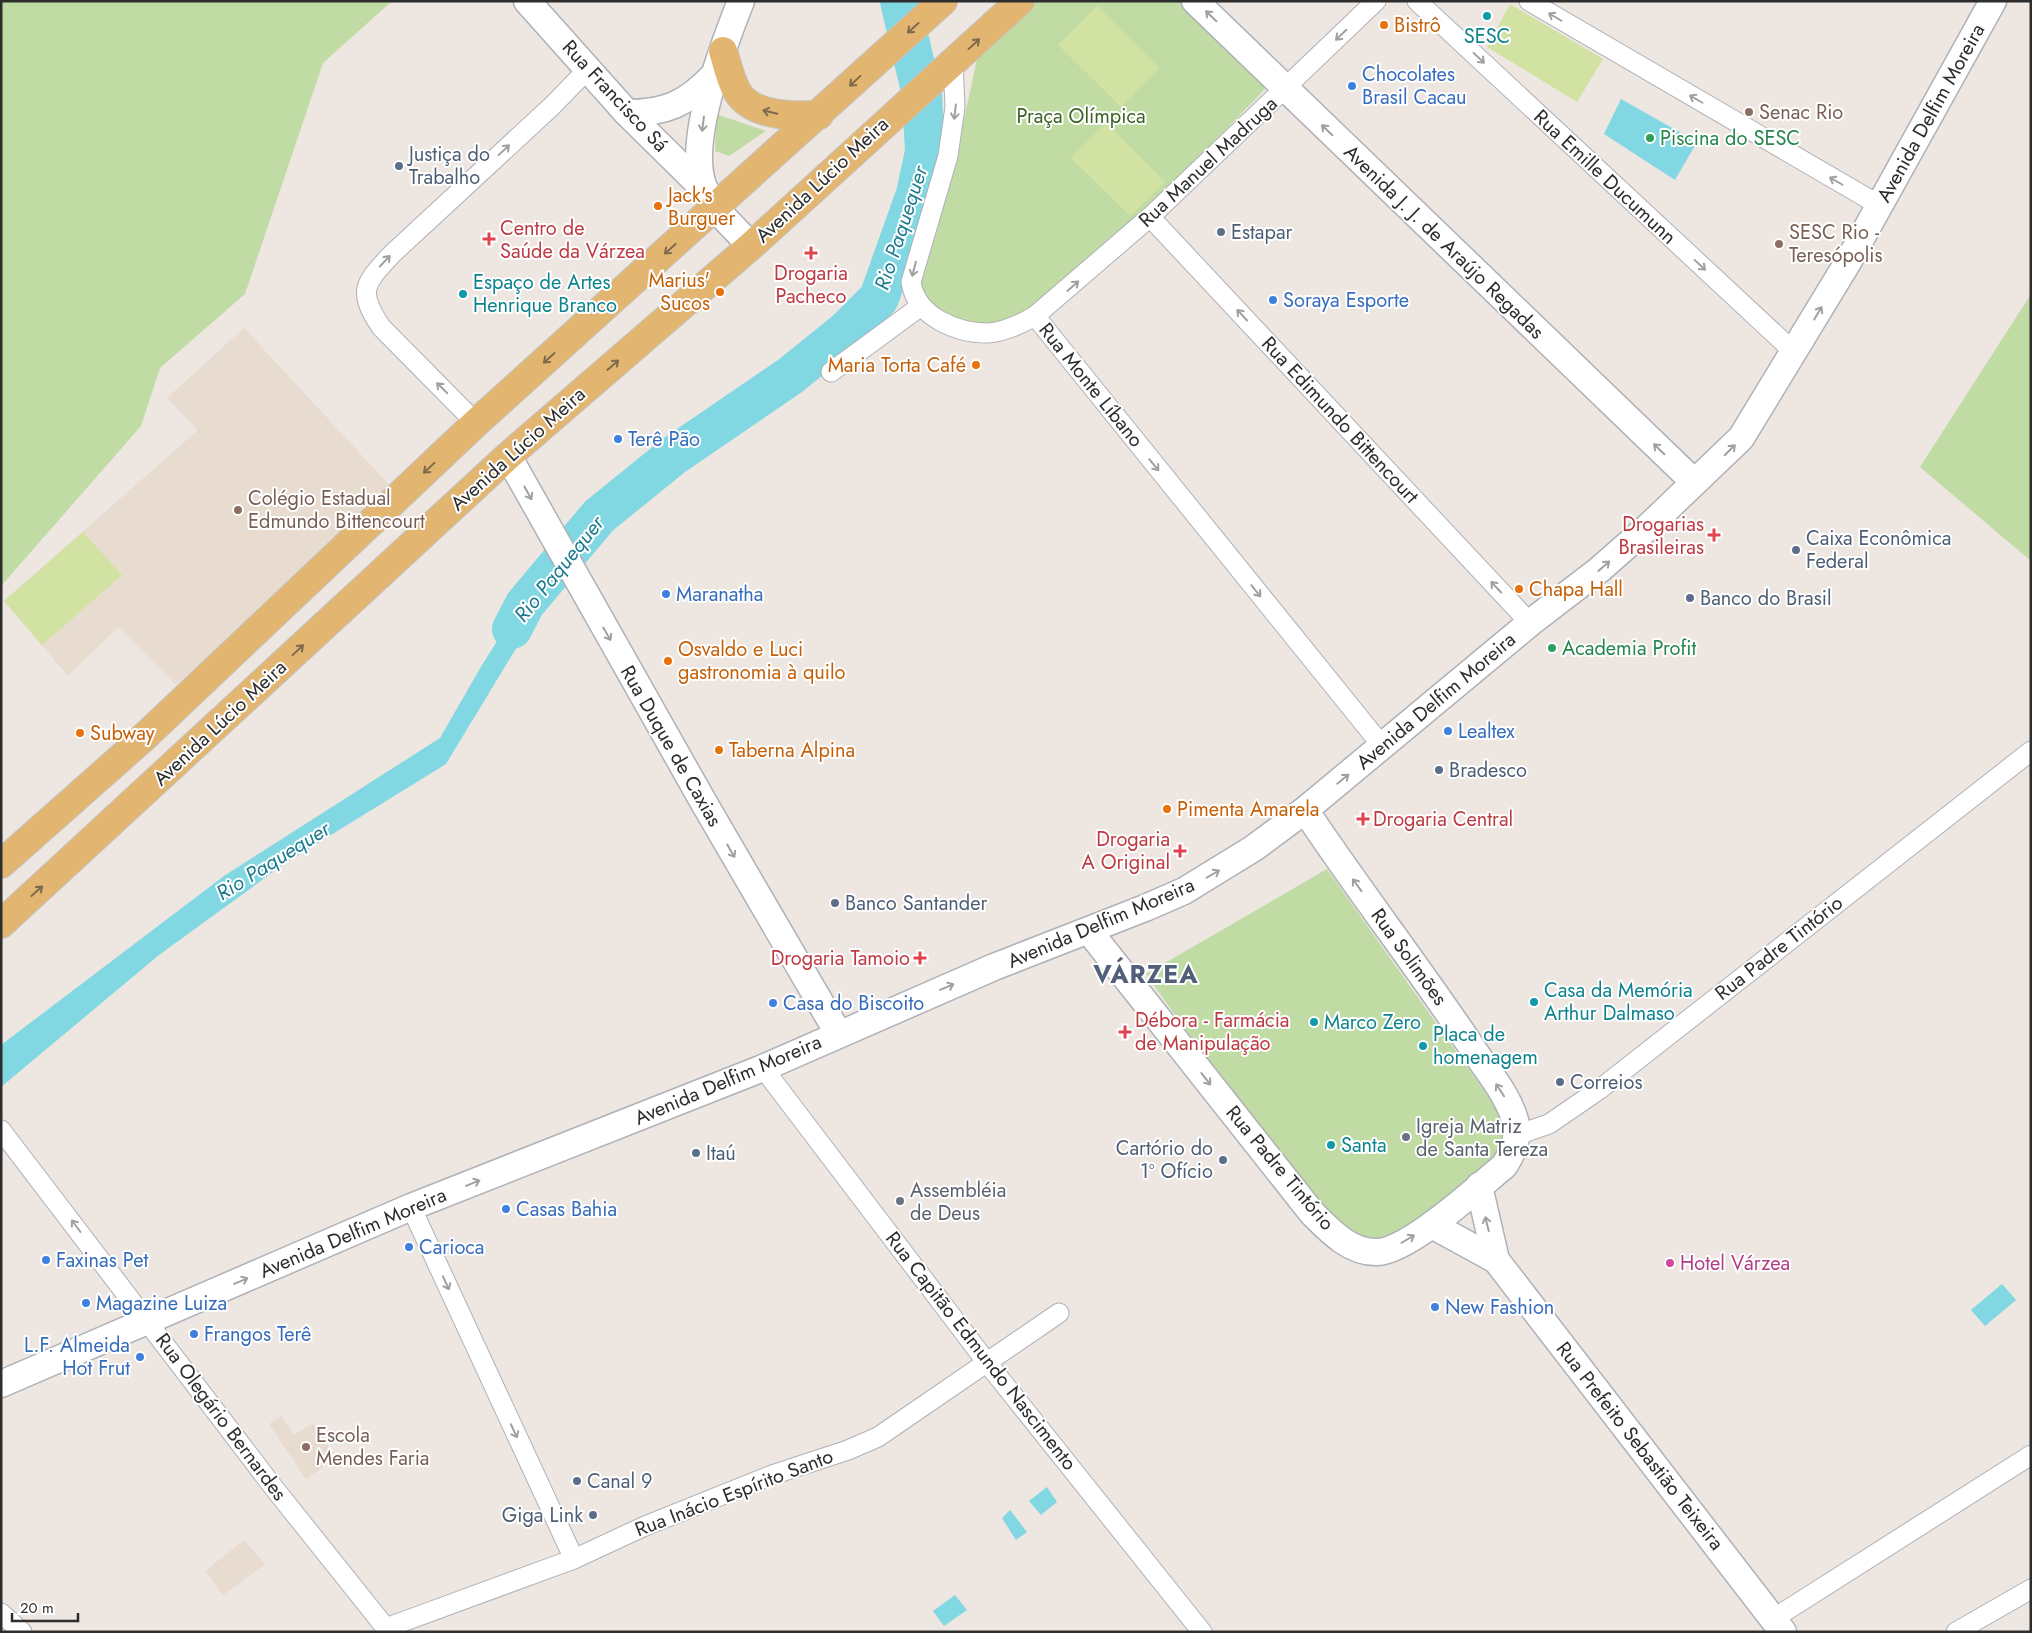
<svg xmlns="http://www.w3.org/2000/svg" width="2032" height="1633" font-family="Jost,sans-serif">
<rect width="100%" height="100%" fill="#ede6e1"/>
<g fill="#e8dcd0">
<polygon points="244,328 392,488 176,685 118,627 68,676 4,601 198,430 167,398"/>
<polygon points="281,1416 294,1435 313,1423 336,1458 306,1479 269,1424"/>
<polygon points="244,1540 265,1564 223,1595 205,1571"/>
</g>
<g fill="#c0dca4">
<polygon points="1,1 392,1 323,63 245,294 160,368 141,426 1,586"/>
<polygon points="1036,1 1184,1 1268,86 1149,209 1032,313 1009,325 975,328 946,320 924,301 915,274 951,179 977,59"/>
<polygon points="716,114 766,131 729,156 715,151"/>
<polygon points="2031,294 2031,561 1920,467"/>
<polygon points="1327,869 1511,1129 1512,1144 1386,1246 1321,1221 1146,974"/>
</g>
<g fill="#d1e2a2">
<polygon points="1510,4 1603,59 1577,102 1487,47"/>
<polygon points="1097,6 1159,68 1121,107 1058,45"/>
<polygon points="1106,123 1165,182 1130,216 1071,158"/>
<polygon points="83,532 122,575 42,645 4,601"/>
</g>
<g fill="#81d7e2">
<polygon points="1621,99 1697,142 1675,180 1604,134"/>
<polygon points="539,575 549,594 446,764 284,864 159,955 1,1087 1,1045 224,876 440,738 482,665"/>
<polygon points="2002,1284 2016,1300 1985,1326 1971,1310"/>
<polygon points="1047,1487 1057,1502 1041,1515 1029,1501"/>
<polygon points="1010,1510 1027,1532 1016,1540 1002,1518"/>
<polygon points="955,1595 967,1610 944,1626 933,1611"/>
</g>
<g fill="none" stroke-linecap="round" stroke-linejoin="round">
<polyline stroke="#81d7e2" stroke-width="40" points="512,629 525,604 599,516 673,456 790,376 847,330 879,298 916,194 925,152 922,95 900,1"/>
<defs>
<g id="street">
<polyline points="1417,1 1794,352"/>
<polyline points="1529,1 1879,205"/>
<path d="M953,63L955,107L948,156L911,282C916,317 957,333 988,333C1005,332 1021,324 1035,316L1383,747"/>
<polyline points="1150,217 1530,623"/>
<polyline points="1035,316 1150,217 1376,1"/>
<polyline points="831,372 921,306"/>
<path d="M476,423L381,327C357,291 364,284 392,254L552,106L588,69"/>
<polyline points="763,1068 988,1364 1202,1632"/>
<polyline points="1,1130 274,1488 389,1632"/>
<polyline points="1517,1135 1549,1124 1600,1089 2031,751"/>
<polyline points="411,1207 574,1559"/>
<polyline points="1,1613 22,1632"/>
<polyline points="1773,1619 2031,1455"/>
<polyline points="386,1628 574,1559 645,1526 772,1475 848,1450 878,1437 1059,1313"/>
<polyline points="1956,1632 2031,1589"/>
</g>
<g id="secondary">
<polyline points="527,1 627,113 705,190"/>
<path d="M741,1C724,44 684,146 705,190C714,211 736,229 751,246"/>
<polyline points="1195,1 1694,482"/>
<path d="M627,113C665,113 686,104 712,77"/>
<polyline points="508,456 704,803 838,1033"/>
<path d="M1089,931L1312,1213C1329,1230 1350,1253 1377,1252C1409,1251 1477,1188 1504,1166C1512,1154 1519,1140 1516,1124C1510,1097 1488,1072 1473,1049C1419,968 1359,891 1305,810"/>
<polyline points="1479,1186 1496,1260 1783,1632"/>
<polyline points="1432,1225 1496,1260"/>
<polyline points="1,1384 411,1207 763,1068 994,967 1145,908 1184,891 1254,848 1305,810 1530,623 1599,570 1648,527 1741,438 1848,262 1993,1"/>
</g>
<g id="primary">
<path d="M723,51C728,66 731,85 741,97C759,117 795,116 819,115"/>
<polyline points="1,864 141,740 476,423 943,1"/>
<polyline points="1,924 508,456 751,246 1020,1"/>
</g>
</defs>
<use href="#street" stroke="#aeb1b7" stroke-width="21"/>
<use href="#secondary" stroke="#aeb1b7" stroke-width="29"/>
<use href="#primary" stroke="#c4c4c4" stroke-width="30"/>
<use href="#street" stroke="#fff" stroke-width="19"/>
<use href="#secondary" stroke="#fff" stroke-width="26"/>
<use href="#primary" stroke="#e2b671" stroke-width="28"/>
</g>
<defs><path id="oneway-shaft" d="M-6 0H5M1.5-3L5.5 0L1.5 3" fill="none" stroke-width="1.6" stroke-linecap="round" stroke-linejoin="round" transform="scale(1.25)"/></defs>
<g stroke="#a0a0a0">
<use href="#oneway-shaft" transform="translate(1211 16) rotate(-136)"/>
<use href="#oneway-shaft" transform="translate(1555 17) rotate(-150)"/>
<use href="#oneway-shaft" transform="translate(1341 35) rotate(136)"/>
<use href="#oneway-shaft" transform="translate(1479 58) rotate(43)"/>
<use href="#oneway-shaft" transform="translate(1696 99) rotate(-150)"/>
<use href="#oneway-shaft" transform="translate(955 112) rotate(97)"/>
<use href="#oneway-shaft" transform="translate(703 124) rotate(97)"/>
<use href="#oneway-shaft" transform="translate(1327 130) rotate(-136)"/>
<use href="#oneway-shaft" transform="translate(504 150) rotate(-43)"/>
<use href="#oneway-shaft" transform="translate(1836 181) rotate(-150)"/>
<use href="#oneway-shaft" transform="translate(385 261) rotate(-47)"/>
<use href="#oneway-shaft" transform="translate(1700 265) rotate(43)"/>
<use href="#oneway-shaft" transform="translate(914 269) rotate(105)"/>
<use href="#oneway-shaft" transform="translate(1073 286) rotate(-41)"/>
<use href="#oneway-shaft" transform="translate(1818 313) rotate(-59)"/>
<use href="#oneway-shaft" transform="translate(1242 315) rotate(-133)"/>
<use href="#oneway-shaft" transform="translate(442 388) rotate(-135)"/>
<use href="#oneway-shaft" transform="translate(1659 449) rotate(-136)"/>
<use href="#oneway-shaft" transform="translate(1730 450) rotate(-45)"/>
<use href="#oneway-shaft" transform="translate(1154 465) rotate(51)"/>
<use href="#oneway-shaft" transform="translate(528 493) rotate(61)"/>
<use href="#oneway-shaft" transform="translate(1604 566) rotate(-41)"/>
<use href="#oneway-shaft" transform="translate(1496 587) rotate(-133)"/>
<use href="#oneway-shaft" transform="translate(1256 591) rotate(51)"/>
<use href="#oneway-shaft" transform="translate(607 634) rotate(60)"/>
<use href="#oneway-shaft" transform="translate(1343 779) rotate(-39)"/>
<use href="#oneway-shaft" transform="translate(731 851) rotate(60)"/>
<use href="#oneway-shaft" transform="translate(1213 874) rotate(-30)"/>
<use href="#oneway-shaft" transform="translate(1357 885) rotate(-126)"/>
<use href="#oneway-shaft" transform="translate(947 987) rotate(-23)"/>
<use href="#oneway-shaft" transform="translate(1206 1079) rotate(52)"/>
<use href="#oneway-shaft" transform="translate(1500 1090) rotate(-123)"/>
<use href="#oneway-shaft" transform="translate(473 1183) rotate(-22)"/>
<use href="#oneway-shaft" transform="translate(1487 1224) rotate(-104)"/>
<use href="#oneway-shaft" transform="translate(76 1226) rotate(-127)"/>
<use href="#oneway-shaft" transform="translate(1408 1239) rotate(-30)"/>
<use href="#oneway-shaft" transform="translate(241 1281) rotate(-23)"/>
<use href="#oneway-shaft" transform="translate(446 1283) rotate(65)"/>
<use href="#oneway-shaft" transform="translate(514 1431) rotate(65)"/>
</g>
<g stroke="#7e6b4c">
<use href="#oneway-shaft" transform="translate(913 28) rotate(138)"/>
<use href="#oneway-shaft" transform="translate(974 44) rotate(-43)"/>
<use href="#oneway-shaft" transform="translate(855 81) rotate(137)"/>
<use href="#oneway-shaft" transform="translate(770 112) rotate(-167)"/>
<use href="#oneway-shaft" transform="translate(670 249) rotate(138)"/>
<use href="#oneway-shaft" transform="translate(549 358) rotate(138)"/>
<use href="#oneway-shaft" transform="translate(613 365) rotate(-41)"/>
<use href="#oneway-shaft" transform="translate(429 468) rotate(137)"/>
<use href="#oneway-shaft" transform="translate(298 650) rotate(-43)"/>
<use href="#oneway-shaft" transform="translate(37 891) rotate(-42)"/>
</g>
<g fill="#0f9aa8" stroke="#fff" stroke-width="2">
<circle cx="1487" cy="16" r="5"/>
<circle cx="463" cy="294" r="5"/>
<circle cx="1534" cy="1002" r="5"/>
<circle cx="1314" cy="1022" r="5"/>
<circle cx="1423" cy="1046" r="5"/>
<circle cx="1331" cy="1145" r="5"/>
</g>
<g fill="#e8710a" stroke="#fff" stroke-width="2">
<circle cx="1384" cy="25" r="5"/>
<circle cx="658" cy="206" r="5"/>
<circle cx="720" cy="292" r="5"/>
<circle cx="976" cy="365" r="5"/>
<circle cx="1519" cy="589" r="5"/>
<circle cx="668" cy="661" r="5"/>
<circle cx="80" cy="733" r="5"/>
<circle cx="719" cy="750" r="5"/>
<circle cx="1167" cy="809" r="5"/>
</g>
<g fill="#3f7fe0" stroke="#fff" stroke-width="2">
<circle cx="1352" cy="86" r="5"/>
<circle cx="1273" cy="300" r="5"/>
<circle cx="618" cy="439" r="5"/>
<circle cx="666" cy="594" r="5"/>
<circle cx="1448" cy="731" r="5"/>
<circle cx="773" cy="1003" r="5"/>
<circle cx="506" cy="1209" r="5"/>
<circle cx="409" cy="1247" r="5"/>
<circle cx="46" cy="1260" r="5"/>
<circle cx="86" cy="1303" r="5"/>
<circle cx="1435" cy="1307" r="5"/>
<circle cx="194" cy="1334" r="5"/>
<circle cx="140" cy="1357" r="5"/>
</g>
<g fill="#8d6e63" stroke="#fff" stroke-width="2">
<circle cx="1749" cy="112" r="5"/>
<circle cx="1779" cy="244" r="5"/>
<circle cx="238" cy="510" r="5"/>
<circle cx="306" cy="1447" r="5"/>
</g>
<g fill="#2e9e5b" stroke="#fff" stroke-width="2">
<circle cx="1650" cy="138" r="5"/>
<circle cx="1552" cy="648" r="5"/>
</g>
<g fill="#5c6f8a" stroke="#fff" stroke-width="2">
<circle cx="399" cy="166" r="5"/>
<circle cx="1221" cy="232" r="5"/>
<circle cx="1796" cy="550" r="5"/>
<circle cx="1690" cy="598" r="5"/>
<circle cx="1439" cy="770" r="5"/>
<circle cx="835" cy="903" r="5"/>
<circle cx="1560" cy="1082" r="5"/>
<circle cx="696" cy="1153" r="5"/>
<circle cx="1223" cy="1160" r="5"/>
<circle cx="577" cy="1481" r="5"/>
<circle cx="593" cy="1515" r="5"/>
</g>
<g fill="#e0444e" stroke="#fff" stroke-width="2">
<path d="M486.5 231.5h5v5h5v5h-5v5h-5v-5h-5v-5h5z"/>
<path d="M808.5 245.5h5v5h5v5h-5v5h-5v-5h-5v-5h5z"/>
<path d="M1711.5 527.5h5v5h5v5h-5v5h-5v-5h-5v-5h5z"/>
<path d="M1360.5 811.5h5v5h5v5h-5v5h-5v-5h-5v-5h5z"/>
<path d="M1177.5 843.5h5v5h5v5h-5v5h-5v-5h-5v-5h5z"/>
<path d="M917.5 950.5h5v5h5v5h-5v5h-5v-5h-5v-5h5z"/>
<path d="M1122.5 1024.5h5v5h5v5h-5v5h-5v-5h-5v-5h5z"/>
</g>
<g fill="#6b7280" stroke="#fff" stroke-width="2">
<circle cx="1406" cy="1137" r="5"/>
<circle cx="900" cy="1201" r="5"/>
</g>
<circle fill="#d1479c" stroke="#fff" stroke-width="2" cx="1670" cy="1263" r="5"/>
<g text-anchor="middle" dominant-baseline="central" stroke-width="4" stroke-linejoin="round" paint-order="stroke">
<g font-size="20" fill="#c56008" stroke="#fff" text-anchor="start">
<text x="1394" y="25">Bistrô</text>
<text x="668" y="195">Jack's<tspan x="668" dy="23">Burguer</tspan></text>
<text x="710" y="280" text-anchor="end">Marius'<tspan x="710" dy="23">Sucos</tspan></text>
<text x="966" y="365" text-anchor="end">Maria Torta Café</text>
<text x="1529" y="589">Chapa Hall</text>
<text x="678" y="649">Osvaldo e Luci<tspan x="678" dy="23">gastronomia à quilo</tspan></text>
<text x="90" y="733">Subway</text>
<text x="729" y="750">Taberna Alpina</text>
<text x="1177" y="809">Pimenta Amarela</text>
</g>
<g font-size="20" fill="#0d838f" stroke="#fff" text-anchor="start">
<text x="1487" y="36" text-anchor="middle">SESC</text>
<text x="473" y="282">Espaço de Artes<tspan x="473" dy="23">Henrique Branco</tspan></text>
<text x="1544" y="990">Casa da Memória<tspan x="1544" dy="23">Arthur Dalmaso</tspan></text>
<text x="1324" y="1022">Marco Zero</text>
<text x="1433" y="1034">Placa de<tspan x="1433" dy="23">homenagem</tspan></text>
<text x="1341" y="1145">Santa</text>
</g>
<g font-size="20" fill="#366cbe" stroke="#fff" text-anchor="start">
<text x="1362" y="74">Chocolates<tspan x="1362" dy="23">Brasil Cacau</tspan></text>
<text x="1283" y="300">Soraya Esporte</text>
<text x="628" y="439">Terê Pão</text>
<text x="676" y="594">Maranatha</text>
<text x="1458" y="731">Lealtex</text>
<text x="783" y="1003">Casa do Biscoito</text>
<text x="516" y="1209">Casas Bahia</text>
<text x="419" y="1247">Carioca</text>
<text x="56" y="1260">Faxinas Pet</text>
<text x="96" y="1303">Magazine Luiza</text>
<text x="1445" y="1307">New Fashion</text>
<text x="204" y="1334">Frangos Terê</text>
<text x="130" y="1345" text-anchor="end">L.F. Almeida<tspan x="130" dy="23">Hot Frut</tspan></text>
</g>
<g font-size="20" fill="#2d2d2d" stroke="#fff">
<text transform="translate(615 96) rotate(47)">Rua Francisco Sá</text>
<text transform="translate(1931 113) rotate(-61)">Avenida Delfim Moreira</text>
<text transform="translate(1208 162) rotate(-43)">Rua Manuel Madruga</text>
<text transform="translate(1605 177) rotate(43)">Rua Emille Ducumunn</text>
<text transform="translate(822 180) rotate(-43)">Avenida Lúcio Meira</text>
<text transform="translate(1444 242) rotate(44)">Avenida J. J. de Araújo Regadas</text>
<text transform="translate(1091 385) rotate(51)">Rua Monte Líbano</text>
<text transform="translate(1340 420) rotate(47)">Rua Edimundo Bittencourt</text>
<text transform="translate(518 449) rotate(-42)">Avenida Lúcio Meira</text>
<text transform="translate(1436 701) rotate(-40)">Avenida Delfim Moreira</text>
<text transform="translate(220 723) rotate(-43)">Avenida Lúcio Meira</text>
<text transform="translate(671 746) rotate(60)">Rua Duque de Caxias</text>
<text transform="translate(1101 923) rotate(-23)">Avenida Delfim Moreira</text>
<text transform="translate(1779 948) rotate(-38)">Rua Padre Tintório</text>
<text transform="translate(1409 957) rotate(54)">Rua Solimões</text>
<text transform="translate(728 1080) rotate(-23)">Avenida Delfim Moreira</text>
<text transform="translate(1280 1168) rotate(50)">Rua Padre Tintório</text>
<text transform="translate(353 1233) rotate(-23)">Avenida Delfim Moreira</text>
<text transform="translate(981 1351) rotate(52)">Rua Capitão Edmundo Nascimento</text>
<text transform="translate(221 1417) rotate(53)">Rua Olegário Bernardes</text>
<text transform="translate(1640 1446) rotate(52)">Rua Prefeito Sebastião Teixeira</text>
<text transform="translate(734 1493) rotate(-21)">Rua Inácio Espírito Santo</text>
</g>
<g font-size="20" fill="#785e54" stroke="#fff" text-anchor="start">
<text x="1759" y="112">Senac Rio</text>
<text x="1789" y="232">SESC Rio -<tspan x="1789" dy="23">Teresópolis</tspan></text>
<text x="248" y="498">Colégio Estadual<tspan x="248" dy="23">Edmundo Bittencourt</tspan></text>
<text x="316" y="1435">Escola<tspan x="316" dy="23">Mendes Faria</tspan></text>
</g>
<g font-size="20" fill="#3b6324" stroke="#fff">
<text x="1081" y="116">Praça Olímpica</text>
</g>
<g font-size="20" fill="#27864d" stroke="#fff" text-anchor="start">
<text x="1660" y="138">Piscina do SESC</text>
<text x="1562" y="648">Academia Profit</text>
</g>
<g font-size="20" fill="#4e5e75" stroke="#fff" text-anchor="start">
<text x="409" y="154">Justiça do<tspan x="409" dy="23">Trabalho</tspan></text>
<text x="1231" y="232">Estapar</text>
<text x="1806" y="538">Caixa Econômica<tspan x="1806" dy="23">Federal</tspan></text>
<text x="1700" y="598">Banco do Brasil</text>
<text x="1449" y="770">Bradesco</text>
<text x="845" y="903">Banco Santander</text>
<text x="1570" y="1082">Correios</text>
<text x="1213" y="1148" text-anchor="end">Cartório do<tspan x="1213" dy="23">1º Ofício</tspan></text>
<text x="706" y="1153">Itaú</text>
<text x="587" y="1481">Canal 9</text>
<text x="583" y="1515" text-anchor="end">Giga Link</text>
</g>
<g font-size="20" fill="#be3a42" stroke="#fff" text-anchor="start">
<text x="500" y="228">Centro de<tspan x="500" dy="23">Saúde da Várzea</tspan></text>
<text x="811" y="273" text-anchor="middle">Drogaria<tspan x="811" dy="23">Pacheco</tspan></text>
<text x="1704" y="524" text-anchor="end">Drogarias<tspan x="1704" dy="23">Brasileiras</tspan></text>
<text x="1373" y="819">Drogaria Central</text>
<text x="1170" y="839" text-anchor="end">Drogaria<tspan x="1170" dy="23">A Original</tspan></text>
<text x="910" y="958" text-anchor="end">Drogaria Tamoio</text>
<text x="1135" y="1020">Débora - Farmácia<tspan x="1135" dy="23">de Manipulação</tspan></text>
</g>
<g font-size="20" fill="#5b616d" stroke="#fff" text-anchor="start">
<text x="1416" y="1126">Igreja Matriz<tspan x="1416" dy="23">de Santa Tereza</tspan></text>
<text x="910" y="1190">Assembléia<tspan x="910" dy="23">de Deus</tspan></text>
</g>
<g font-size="20" fill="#b23c85" stroke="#fff" text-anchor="start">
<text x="1680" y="1263">Hotel Várzea</text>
</g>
<g font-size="21" font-style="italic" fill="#1d7b90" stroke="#fff">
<text transform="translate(901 228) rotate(-72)">Rio Paquequer</text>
<text transform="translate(559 569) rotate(-51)">Rio Paquequer</text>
<text transform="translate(273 861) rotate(-32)">Rio Paquequer</text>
</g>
<g font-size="25" font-weight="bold" letter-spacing="1" fill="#525f79" stroke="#fff">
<text x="1146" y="974">VÁRZEA</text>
</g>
</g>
<rect width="2032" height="1633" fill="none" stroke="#2d2d2d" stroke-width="5"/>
<path d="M12 1613v8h66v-8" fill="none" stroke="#2d2d2d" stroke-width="2.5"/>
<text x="20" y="1613" font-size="15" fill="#2d2d2d" stroke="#ffffff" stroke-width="4" paint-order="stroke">20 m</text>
</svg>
